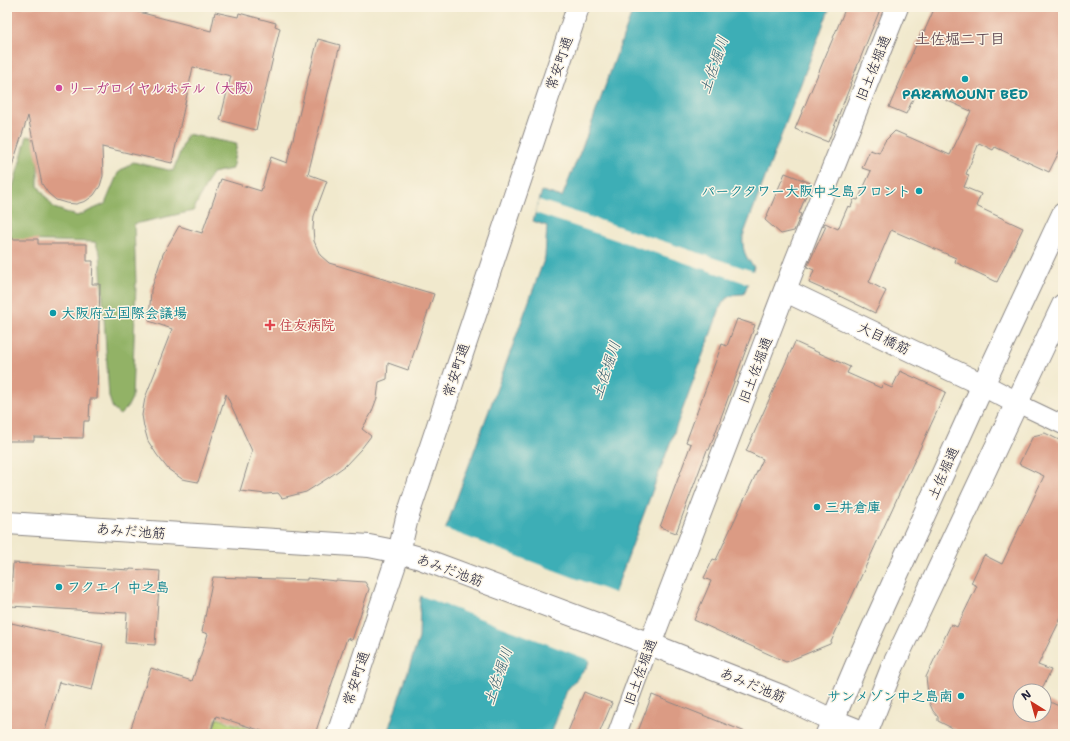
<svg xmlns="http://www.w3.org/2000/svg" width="1070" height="741" font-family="'Shantell Sans','Klee One',sans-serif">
<rect width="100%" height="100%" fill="#fcf5e5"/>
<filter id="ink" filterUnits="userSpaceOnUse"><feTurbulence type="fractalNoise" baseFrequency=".025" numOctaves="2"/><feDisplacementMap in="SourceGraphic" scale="8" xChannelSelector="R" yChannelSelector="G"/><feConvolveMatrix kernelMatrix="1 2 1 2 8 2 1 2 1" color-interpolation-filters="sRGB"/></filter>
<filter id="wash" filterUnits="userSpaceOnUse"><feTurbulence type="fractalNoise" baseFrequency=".012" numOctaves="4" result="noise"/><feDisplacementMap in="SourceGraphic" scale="16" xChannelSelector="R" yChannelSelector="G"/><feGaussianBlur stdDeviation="0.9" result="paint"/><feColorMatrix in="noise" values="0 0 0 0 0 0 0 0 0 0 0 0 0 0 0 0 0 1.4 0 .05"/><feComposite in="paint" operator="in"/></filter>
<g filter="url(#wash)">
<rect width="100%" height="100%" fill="#f1e9cd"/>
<polygon fill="#b8d075" stroke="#6d7958" points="217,718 266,734 211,734"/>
<polygon fill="#92b266" stroke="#5a6a50" points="187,134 237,144 232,169 212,173 193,211 134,224 136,284 132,398 127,408 120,415 113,409 109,397 100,253 95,242 11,240 8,205 27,136 50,142 38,163 38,186 54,208 77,216 105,204 118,173 133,162 173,171"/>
<path fill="#3daeb6" stroke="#306878" d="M634,7H830L743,236C742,249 745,257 754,267L744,294C733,294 726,296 721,306L587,667L567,690L551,734H387L419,638L420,599L545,257L547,226L533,221L542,191L562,197L591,125Z"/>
<g fill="#f1e9cd">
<polygon points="539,200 753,271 753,274 749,284 535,213"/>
<polygon points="443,528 617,594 592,661 419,595"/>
</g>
<g id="blocks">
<g fill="#db9b84">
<polygon points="7,7 120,7 211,31 215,12 238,17 239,13 276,23 275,26 280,28 256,130 220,120 231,76 193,67 172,163 102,147 103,176 100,186 94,195 86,201 76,204 66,203 56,200 48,193 42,184 28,116 11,169 7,169"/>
<polygon points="846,7 881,7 850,84 851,84 828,142 795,129"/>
<polygon points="935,7 1063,7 1063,144 1049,172 995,147 993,150 979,143 966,174 969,175 964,187 981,194 976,206 1023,228 997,282 955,262 956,258 891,230 869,282 886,291 875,313 827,290 827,291 809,283 814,270 807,267 826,226 823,226 825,223 838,229 848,206 851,207 854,199 858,200 871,171 862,168 870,150 879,153 885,141 895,131 950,155 971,111 918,88 906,114 889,107 922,31 924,32"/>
<polygon points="318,39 340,45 308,174 327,181 314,216 313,228 314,241 320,255 329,263 434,294 408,370 388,363 387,379 379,382 377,398 371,414 362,429 371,436 361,449 345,466 328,478 306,492 282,498 278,493 266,494 240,491 252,451 226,394 198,482 182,479 168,469 157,455 148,441 144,427 142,415 145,398 172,329 149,321 151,290 163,254 179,226 202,233 221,179 261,191 271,157 287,163"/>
<polygon points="785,173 811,183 799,213 801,214 794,231 781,234 765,220"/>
<polygon points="7,239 38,239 38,244 87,244 87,261 93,261 92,284 100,284 97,399 90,399 89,421 84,421 83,438 34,437 34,441 7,441"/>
<polygon points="737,319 755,325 709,450 707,450 676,533 660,527 691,444 686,442 722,344 727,346"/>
<polygon points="795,342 850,367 847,373 881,388 883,384 892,388 900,371 946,392 830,644 786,662 694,620 711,581 704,578 713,559 716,560 763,459 746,451"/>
<polygon points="1045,433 1063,442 1063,614 1038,665 1051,670 1041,691 1020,691 1020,715 1044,715 1044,699 1063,708 1063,734 964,734 938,721 938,717 933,711 929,702 926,677 951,624 957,627 977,586 971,583 984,555 1002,564 1044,476 1019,464 1033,436"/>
<polygon points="13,563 130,570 130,569 160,571 155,645 125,643 127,613 10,606"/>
<polygon points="213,577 307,580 307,578 336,581 336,580 365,582 369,589 352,640 347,638 315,734 271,734 216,716 210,734 129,734 151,668 192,681 208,634 202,632"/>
<polygon points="7,622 103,644 92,690 59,682 44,734 7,734"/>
<polygon points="584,692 612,703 599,734 567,734"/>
<polygon points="652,695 748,733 748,734 637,734"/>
</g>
</g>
</g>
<g filter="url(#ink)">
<use href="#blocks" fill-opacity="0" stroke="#8a8684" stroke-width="1"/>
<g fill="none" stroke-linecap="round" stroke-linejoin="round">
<defs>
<g id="minor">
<polyline points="1017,403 1063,425"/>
<polyline points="617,734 650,644"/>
</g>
<g id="tertiary">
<polyline points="786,291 983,385 1017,403"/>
<polyline points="7,523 369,546 399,552 420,558 650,644 786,698 832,720 867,734"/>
<polyline points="650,644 796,261 897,7"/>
<polyline points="338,734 399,552 407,518 578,7"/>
<polyline points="827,734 861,654 983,385 1063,214"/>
<polyline points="866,734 892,668 1063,305"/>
</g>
</defs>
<use href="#minor" stroke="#8a8684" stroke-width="20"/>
<use href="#tertiary" stroke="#8a8684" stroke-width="24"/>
<use href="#minor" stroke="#fff" stroke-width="18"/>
<use href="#tertiary" stroke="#fff" stroke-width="22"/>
</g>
</g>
<g fill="#0f9aa8" stroke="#fcf5e5" stroke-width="1.5">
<circle cx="965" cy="79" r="4"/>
<circle cx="919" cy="191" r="4"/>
<circle cx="53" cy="313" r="4"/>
<circle cx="817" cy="507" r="4"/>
<circle cx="59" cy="587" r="4"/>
<circle cx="961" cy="696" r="4"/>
</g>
<circle fill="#d1479c" stroke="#fcf5e5" stroke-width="1.5" cx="59" cy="88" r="4"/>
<path fill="#e0444e" stroke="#fcf5e5" stroke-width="1.5" d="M268 319h4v4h4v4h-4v4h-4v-4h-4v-4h4z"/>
<g text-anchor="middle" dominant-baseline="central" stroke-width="3" stroke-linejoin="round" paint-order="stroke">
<g font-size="14" fill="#22223b" stroke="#fcf5e5">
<text transform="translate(559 63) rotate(-71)">常安町通</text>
<text transform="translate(873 68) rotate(-68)">旧土佐堀通</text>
<text transform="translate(884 338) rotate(26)">大目橋筋</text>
<text transform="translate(456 370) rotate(-72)">常安町通</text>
<text transform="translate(755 370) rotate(-69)">旧土佐堀通</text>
<text transform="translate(943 473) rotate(-66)">土佐堀通</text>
<text transform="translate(131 531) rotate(4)">あみだ池筋</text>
<text transform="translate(450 570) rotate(20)">あみだ池筋</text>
<text transform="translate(640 672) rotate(-70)">旧土佐堀通</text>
<text transform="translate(356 678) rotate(-72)">常安町通</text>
<text transform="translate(753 685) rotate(22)">あみだ池筋</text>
</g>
<g font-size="14" font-weight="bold" fill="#b23c85" stroke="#fcf5e5" text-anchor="start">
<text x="67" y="88">リーガロイヤルホテル（大阪）</text>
</g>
<g font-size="14" font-weight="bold" fill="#0d838f" stroke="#fcf5e5" text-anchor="start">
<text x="965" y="94" text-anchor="middle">PARAMOUNT BED</text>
<text x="911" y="191" text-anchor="end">パークタワー大阪中之島フロント</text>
<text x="61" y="313">大阪府立国際会議場</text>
<text x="825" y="507">三井倉庫</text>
<text x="67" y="587">フクエイ 中之島</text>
<text x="953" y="696" text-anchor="end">サンメゾン中之島南</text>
</g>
<g font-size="14" font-weight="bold" fill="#be3a42" stroke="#fcf5e5" text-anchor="start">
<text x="279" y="325">住友病院</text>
</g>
<g font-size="15" font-weight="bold" fill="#634c55" stroke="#fcf5e5">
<text x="960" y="39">土佐堀二丁目</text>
</g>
<g font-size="15" font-style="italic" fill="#2d5a6c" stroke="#fcf5e5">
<text transform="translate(714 65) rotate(-71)">土佐堀川</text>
<text transform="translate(606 370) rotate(-71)">土佐堀川</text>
<text transform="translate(498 676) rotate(-71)">土佐堀川</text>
</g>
</g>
<rect width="1070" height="741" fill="none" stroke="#fcf5e5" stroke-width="24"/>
<g transform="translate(1032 703) rotate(323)"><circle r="19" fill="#fcf5e5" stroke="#a5a1a1"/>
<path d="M0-3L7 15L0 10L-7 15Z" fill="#c8321e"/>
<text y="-6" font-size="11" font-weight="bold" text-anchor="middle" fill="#22223b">N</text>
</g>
</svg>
